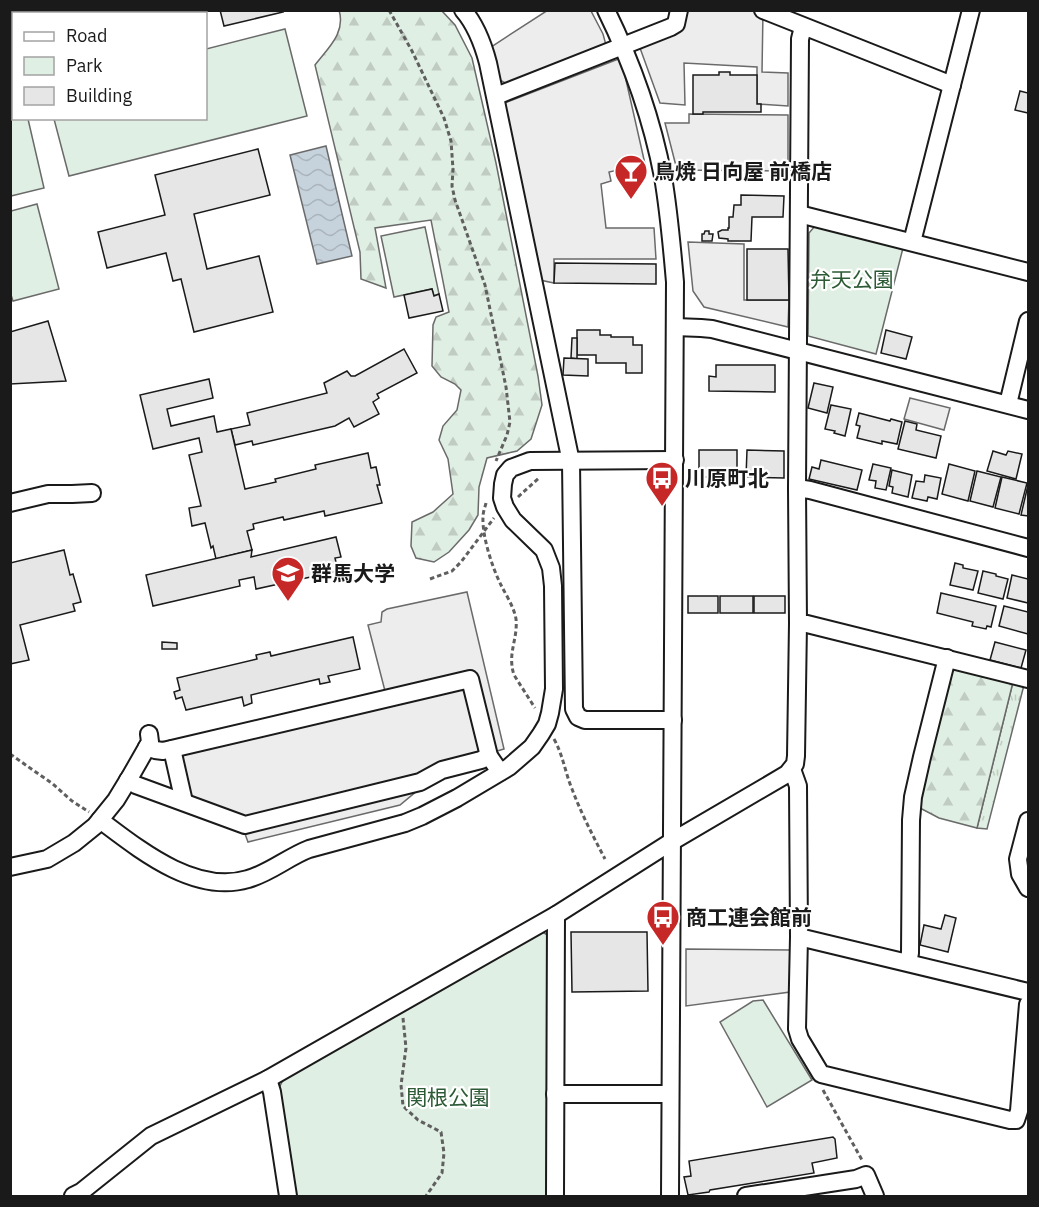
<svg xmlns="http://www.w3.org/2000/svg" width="1039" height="1207" font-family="'IBM Plex Sans','Noto Sans JP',sans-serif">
<defs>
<pattern id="grass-tufts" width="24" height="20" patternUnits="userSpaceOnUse" patternTransform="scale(1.5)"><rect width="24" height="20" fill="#e0efe3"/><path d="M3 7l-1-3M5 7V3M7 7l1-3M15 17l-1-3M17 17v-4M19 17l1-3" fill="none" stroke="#c0ccc2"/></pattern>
<pattern id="forest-firs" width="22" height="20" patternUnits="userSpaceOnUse" patternTransform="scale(1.5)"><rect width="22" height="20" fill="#e0efe3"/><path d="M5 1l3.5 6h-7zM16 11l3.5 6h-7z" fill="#c0ccc2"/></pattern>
<pattern id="water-waves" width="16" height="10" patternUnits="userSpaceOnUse" patternTransform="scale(1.5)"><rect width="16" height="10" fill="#c6d2dc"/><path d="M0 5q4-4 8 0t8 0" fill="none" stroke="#aab4bc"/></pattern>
</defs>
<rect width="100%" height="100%" fill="#fff"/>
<polygon fill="url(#grass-tufts)" stroke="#6a6a6a" stroke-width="1.5" points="1013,682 1024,685 987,829 977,828"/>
<g fill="url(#forest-firs)" stroke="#6a6a6a" stroke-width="1.5">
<path d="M339,10L442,11L455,25L472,58L496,163L538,376L542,405L531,439L517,451L487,458L479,487L478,515L469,530L449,552L434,562L416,558L411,546L412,522L433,512L453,494L448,459L439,440L443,426L457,410L461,390L455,384L441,377L432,366L433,325L436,317L449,312L431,220L375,228L386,288L361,279L360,252L315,65C328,48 346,33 339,10Z"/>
<polygon points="958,668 1013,682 977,828 939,818 920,808 923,785 951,672"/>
</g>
<g fill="#e0efe3" stroke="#6a6a6a" stroke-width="1.5">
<polygon points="26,11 148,11 145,14 28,14"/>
<polygon points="285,29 307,116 69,176 54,119 206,118 206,49"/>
<polygon points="13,102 14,118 28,119 44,188 11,196 10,103"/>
<polygon points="37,204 59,289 13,301 10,292 11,211"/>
<polygon points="815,226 903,248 876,354 808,336 809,233"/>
<polygon points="425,227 439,294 434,296 432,289 394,297 381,236"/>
<polygon points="541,931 549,936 549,1196 295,1196 279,1088 284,1078"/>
<polygon points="763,1000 812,1080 767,1107 720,1022 753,1001"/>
</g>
<g fill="#ededed" stroke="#6a6a6a" stroke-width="1.5">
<polygon points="548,10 591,11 603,34 606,45 507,84 498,79 491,47"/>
<polygon points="684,11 763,11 762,72 788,73 788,106 757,104 757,67 684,63 685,105 660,103 640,48"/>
<polygon points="621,58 645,164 609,172 611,181 601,184 606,228 654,228 656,259 554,259 554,283 540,280 502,104"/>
<polygon points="689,114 788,115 788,171 677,170 665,123 689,123"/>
<polygon points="688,242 744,244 744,300 789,300 788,327 704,307 693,291"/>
<polygon points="910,398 950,408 944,430 904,419"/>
<polygon points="467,592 504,749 494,752 417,791 400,805 248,842 244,831 178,806 167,744 385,691 368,625 381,622 382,612 387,609"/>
<polygon points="686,949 791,950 790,992 686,1006"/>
</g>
<polygon fill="url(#water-waves)" stroke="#6a6a6a" stroke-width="1.5" points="326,146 352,256 317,264 290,155"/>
<g fill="#e6e6e6" stroke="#1a1a1a" stroke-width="1.5">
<polygon points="220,10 282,10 283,12 224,26"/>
<polygon points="719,72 730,72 730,75 757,75 757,104 761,104 761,112 703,112 703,114 693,114 693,75 719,75"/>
<polygon points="1020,91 1028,93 1028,113 1015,110"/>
<polygon points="258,149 270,195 194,214 207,269 259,256 273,312 194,332 181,279 173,281 166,253 107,268 98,232 165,215 155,175"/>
<polygon points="741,195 784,196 783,217 752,217 751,241 728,241 728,239 719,238 718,232 722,230 728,230 728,228 729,228 729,217 733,217 734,205 741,205"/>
<polygon points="705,231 709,231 709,234 713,234 712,241 702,241 702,234 704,234"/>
<polygon points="747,249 788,249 789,300 747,300"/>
<polygon points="555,263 656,264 656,284 554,283"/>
<polygon points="432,289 434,296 439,294 443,311 409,318 404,295"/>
<polygon points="48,321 66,381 10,384 10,332"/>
<polygon points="577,330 600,330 600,335 611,335 611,337 633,337 633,345 642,345 642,373 626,373 626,363 596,363 596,355 577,355"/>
<polygon points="886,330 912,337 906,359 881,353"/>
<polygon points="572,338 577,338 577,359 571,358"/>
<polygon points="404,349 417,373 377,394 379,398 373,402 379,414 354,427 349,418 335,426 253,445 252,441 235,445 231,429 250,425 247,413 327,393 324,383 347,371 351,376 355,376"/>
<polygon points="564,358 588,359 588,376 563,375"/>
<polygon points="716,365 775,365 775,392 709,391 709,376 716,377"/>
<polygon points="209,379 213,398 167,409 171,426 214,416 217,432 231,429 245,489 276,482 275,479 316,469 315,465 368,453 371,468 376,467 380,485 377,485 382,503 325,516 324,511 284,520 283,517 253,524 254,529 247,531 252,550 216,559 213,546 211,548 205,523 192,526 189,508 201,506 189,455 202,452 199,438 153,449 140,395"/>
<polygon points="814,383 833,387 827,413 808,408"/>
<polygon points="831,405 851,409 845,436 834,433 835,431 825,429"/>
<polygon points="859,413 890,421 891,419 902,422 897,444 882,441 882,444 857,438 860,426 856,425"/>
<polygon points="905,421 917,424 916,430 941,436 936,458 898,449"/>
<rect x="699" y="450" width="38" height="27"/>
<polygon points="747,450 784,451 784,478 746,477"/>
<polygon points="993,451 1006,455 1008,451 1022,454 1016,479 987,471"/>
<polygon points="821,460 862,470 857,490 809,479 812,467 819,469"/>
<polygon points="873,464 891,468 886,490 875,488 876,481 869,480"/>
<polygon points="949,464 975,471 968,501 942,494"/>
<polygon points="892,470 912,475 908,497 892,493 893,487 889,486"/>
<polygon points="977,471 1001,477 993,507 970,501"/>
<polygon points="925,475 941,478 937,499 928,497 927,501 912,498 916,481 924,482"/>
<polygon points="1002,477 1027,483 1019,514 995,508"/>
<polygon points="1028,485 1028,516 1021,515"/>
<polygon points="336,537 341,557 335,558 338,571 256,589 254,577 239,580 240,586 153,606 146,575 252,550 251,557"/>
<polygon points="64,550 70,575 73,574 81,602 73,604 75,611 20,625 29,660 10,664 10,563"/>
<polygon points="955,563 963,565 963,568 978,571 973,590 950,585"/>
<polygon points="983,571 996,574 996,576 1008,579 1003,599 978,593"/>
<polygon points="1012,575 1028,579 1028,603 1007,598"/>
<polygon points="941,593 996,606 991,627 987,626 986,629 972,626 973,622 937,613"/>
<rect x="688" y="596" width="30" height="17"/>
<rect x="720" y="596" width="33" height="17"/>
<rect x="754" y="596" width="31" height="17"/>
<polygon points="1004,606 1028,612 1028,634 999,626"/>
<polygon points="353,637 360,669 328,676 330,682 320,684 319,679 251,695 252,703 244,706 242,697 186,710 182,697 176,699 174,692 180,690 177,678 257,659 256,655 270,652 271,656"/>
<polygon points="162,642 177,643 177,649 162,649"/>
<polygon points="995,642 1026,650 1021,668 990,660"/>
<polygon points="945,915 956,918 948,952 920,945 924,925 941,929"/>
<polygon points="571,932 647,932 648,991 572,992"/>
<polygon points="833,1137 835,1139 837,1158 812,1163 814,1173 710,1190 709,1192 688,1195 684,1177 691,1176 689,1161"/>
</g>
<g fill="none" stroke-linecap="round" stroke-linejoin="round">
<defs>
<g id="minor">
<path d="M463,10C476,25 483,44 488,63L571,462L574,709L578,717L585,720H673"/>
<path d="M606,10C632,63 652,119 663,177C669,212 672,247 675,282L670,1196"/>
<polyline points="763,10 952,85"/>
<polyline points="803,27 800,39 797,488 798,623 807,624 1028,679"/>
<polyline points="496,96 671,27 676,24 679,10"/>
<polyline points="799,214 1028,272"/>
<polyline points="912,242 971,10"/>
<polyline points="675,327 701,328 712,329 1028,410"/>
<polyline points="1008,404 1028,321"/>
<polyline points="797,488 810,490 1028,548"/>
<polyline points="10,503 48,494 72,494 92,493"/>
<polyline points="147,747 155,750 163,751 470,679 489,756 500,772"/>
<polyline points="172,749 184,802"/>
<polyline points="792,769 798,786 799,937 797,1029 800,1039 821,1074 1010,1120 1016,1120 1019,1111 1028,1004"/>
<polyline points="128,780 136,785 245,825 420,782 442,770 481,760 489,756"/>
<path d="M100,820C140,850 195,895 248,879C270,873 288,857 309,849L405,823L422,816L457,798L509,767L532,747L541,734L547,724L550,713L554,689L553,586L551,568L544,550L513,520L505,507L502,498L503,484L505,475L511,468L530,461L675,460"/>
<polyline points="1028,821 1018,859 1020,874 1028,888"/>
<polyline points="10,867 47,859 74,843 95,826 116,800 130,777 150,742 149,734"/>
<polyline points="799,937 1028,992"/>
<polyline points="908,962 910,953 911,820 913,797 922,757 947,658"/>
<polyline points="268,1079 272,1092 288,1196"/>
<polyline points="555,1094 670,1094"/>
<polyline points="73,1196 81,1192 151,1136 268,1079 401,1003 556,915 671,842 787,774 795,764 796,756 798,623"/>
<polyline points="555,1196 556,915"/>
<polyline points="746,1196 856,1179 866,1175 875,1196"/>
</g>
</defs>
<use href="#minor" stroke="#1a1a1a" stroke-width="20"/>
<g stroke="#5f5f5f" stroke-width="3" stroke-dasharray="4.5 3" stroke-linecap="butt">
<polyline points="389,10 412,51 444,118 451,141 453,169 452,186 455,200 485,285 506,387 510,422 507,435 496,461"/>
<polyline points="518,497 540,477"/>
<path d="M486,503C485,507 483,512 483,517C482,536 492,567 501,585C506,595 514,607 516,619C518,640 507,653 514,675L535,708"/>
<polyline points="430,579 452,571 461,562 494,518"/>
<path d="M554,739C563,755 565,772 572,789C581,813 593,836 605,859"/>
<polyline points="10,754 53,784 72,801 89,812"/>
<polyline points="403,1018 406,1048 401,1085 403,1106 418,1120 441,1132 444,1153 442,1173 426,1196"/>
<polyline points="823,1090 862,1160"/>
</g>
<use href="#minor" stroke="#fff" stroke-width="16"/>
</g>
<defs>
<symbol id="bar-pin" viewBox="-11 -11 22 30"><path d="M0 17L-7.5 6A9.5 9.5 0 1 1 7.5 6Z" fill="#c62828" stroke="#fff"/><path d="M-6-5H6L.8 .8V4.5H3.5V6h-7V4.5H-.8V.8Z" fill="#fff"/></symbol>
<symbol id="bus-pin" viewBox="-11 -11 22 30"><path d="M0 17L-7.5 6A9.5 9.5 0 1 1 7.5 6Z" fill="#c62828" stroke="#fff"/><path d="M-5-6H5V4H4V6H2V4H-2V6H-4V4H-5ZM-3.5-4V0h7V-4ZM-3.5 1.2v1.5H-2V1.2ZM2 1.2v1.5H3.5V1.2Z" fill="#fff"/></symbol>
<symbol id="university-pin" viewBox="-11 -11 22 30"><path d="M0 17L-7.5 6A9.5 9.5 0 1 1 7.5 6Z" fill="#c62828" stroke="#fff"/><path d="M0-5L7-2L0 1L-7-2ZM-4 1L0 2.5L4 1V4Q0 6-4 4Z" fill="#fff"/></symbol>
</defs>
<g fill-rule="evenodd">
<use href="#bar-pin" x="612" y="152" width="38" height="52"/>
<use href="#bus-pin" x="643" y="459" width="38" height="52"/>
<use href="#university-pin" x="269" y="554" width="38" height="52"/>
<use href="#bus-pin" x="644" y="898" width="38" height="52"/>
</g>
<g text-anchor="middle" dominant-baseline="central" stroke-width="4.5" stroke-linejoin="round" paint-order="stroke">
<g font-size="21" font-weight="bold" fill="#1a1a1a" stroke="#fff" text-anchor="start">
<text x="654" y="171">鳥焼 日向屋 前橋店</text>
<text x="685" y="478">川原町北</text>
<text x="311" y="573">群馬大学</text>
<text x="686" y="917">商工連会館前</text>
</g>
<g font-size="21" fill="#2b5a34" stroke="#fff">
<text x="852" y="279">弁天公園</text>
<text x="448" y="1097">関根公園</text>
</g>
</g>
<rect width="1039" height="1207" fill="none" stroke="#1a1a1a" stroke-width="24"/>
<rect x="12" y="12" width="195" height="108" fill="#ffffff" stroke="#a3a3a3" stroke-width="1.5"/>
<rect x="24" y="32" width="30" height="9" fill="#ffffff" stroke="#a3a3a3" stroke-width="1.5"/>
<text x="66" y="42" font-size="18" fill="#1a1a1a">Road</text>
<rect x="24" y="57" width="30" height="18" fill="#e0efe3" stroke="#a3a3a3" stroke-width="1.5"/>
<text x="66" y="72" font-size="18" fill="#1a1a1a">Park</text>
<rect x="24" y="87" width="30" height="18" fill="#e6e6e6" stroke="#a3a3a3" stroke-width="1.5"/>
<text x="66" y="102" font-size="18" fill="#1a1a1a">Building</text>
</svg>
